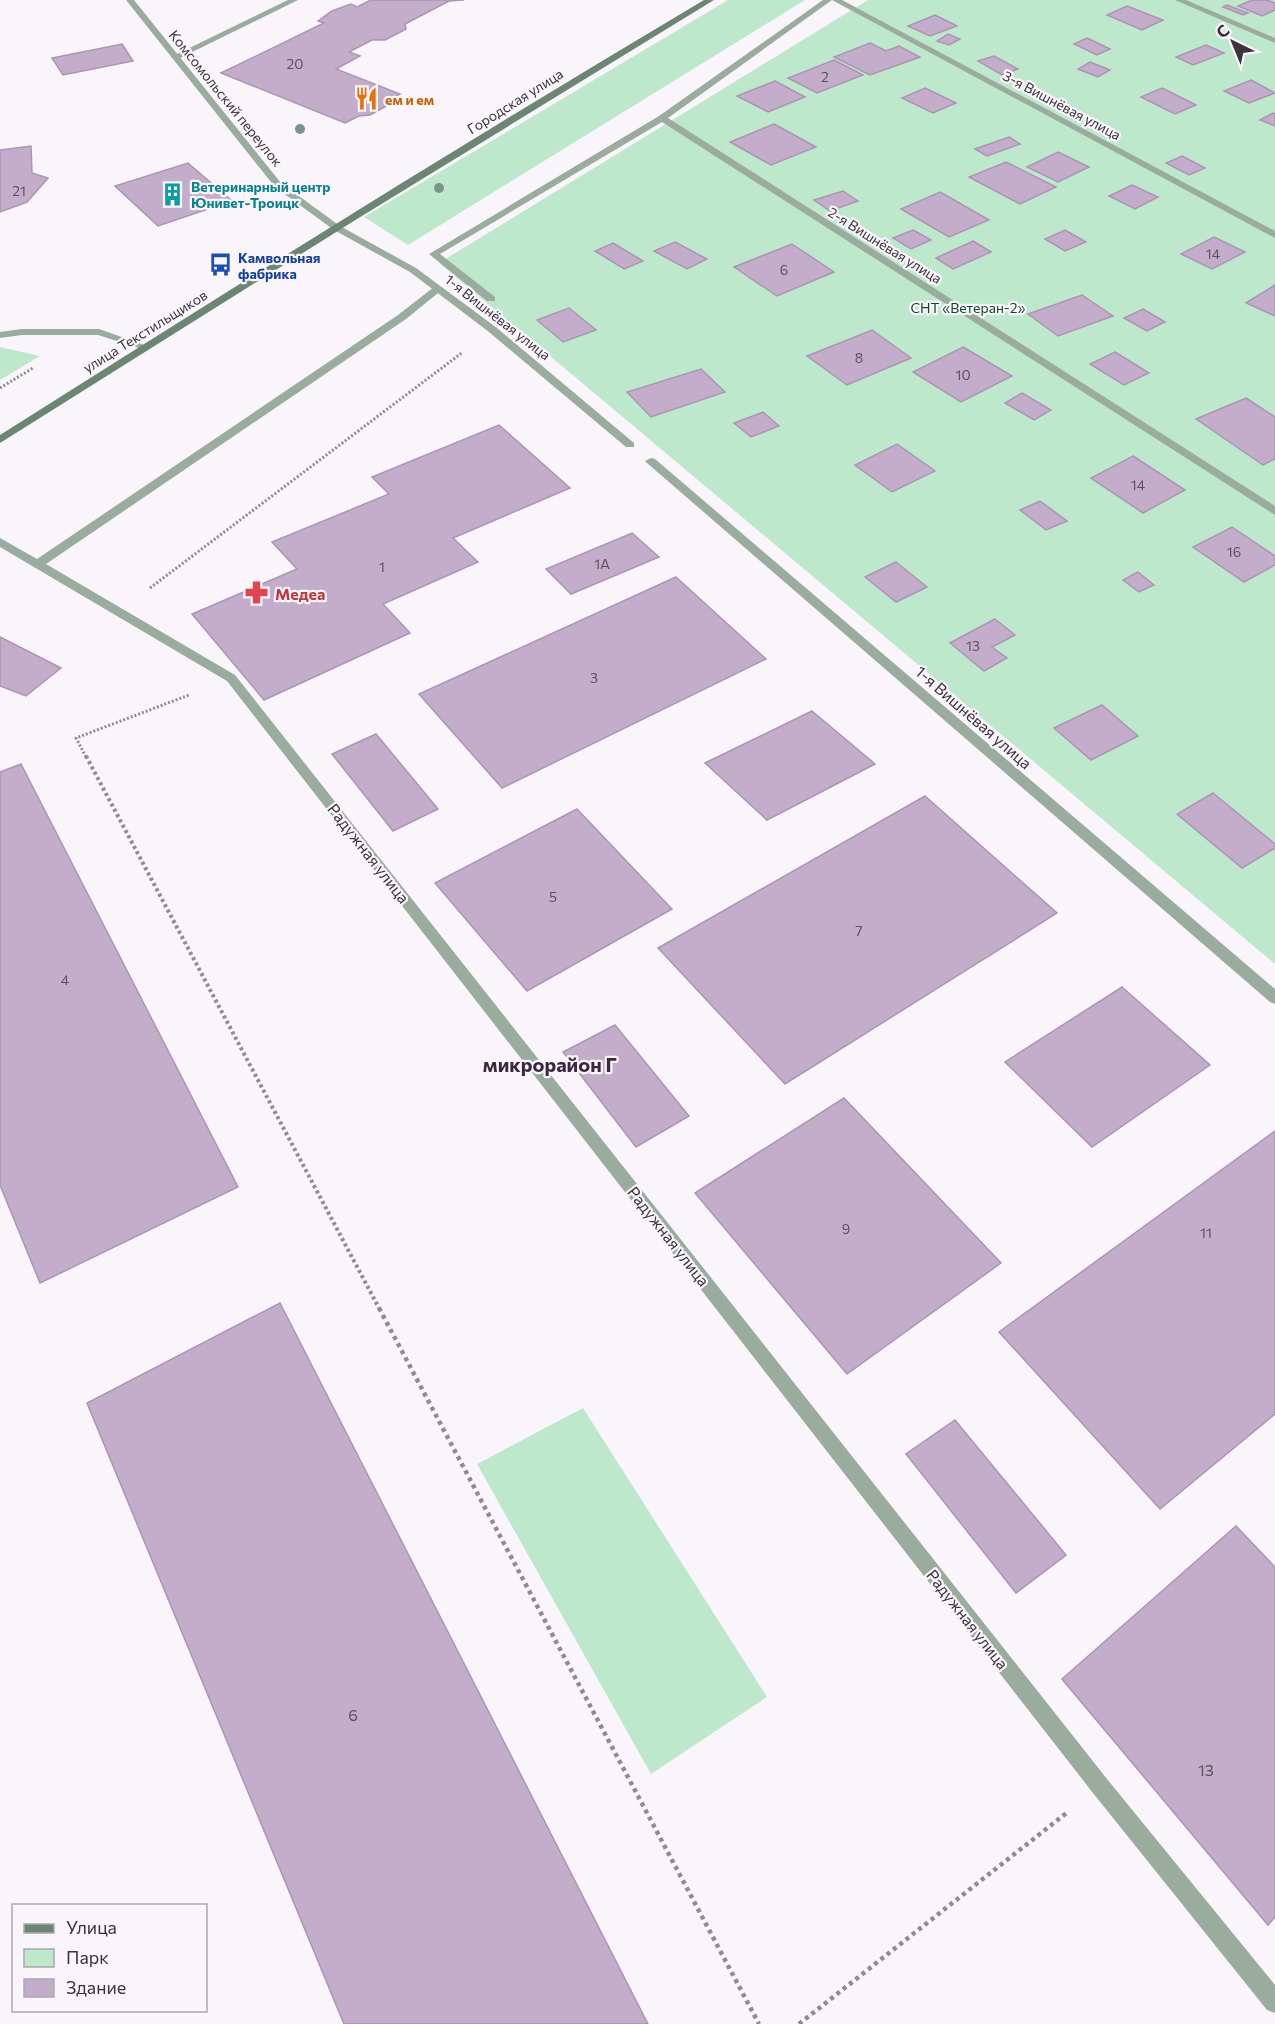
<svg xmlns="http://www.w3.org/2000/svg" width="1275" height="2024" font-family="Commissioner,sans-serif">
<rect width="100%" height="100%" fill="#f9f5fb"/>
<g fill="#bee8cc">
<polygon points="728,0 805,0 408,245 364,217"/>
<polygon points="868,0 1275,0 1275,964 439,263"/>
<polygon points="0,347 40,356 0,380"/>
<polygon points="583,1408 767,1697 651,1774 477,1464"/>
</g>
<g fill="#c4adcb" stroke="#ab95b2" stroke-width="1.5">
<polygon points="371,0 464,0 449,1 405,24 406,29 385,40 372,40 349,52 360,56 336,69 400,94 387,100 388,105 370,115 359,116 345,123 221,73 324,23 318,21 332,11 351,4 357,7"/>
<polygon points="1252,0 1267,0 1275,3 1275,10 1262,16 1238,6"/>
<polygon points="1227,5 1248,13 1243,15 1223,7"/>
<polygon points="1127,6 1163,20 1142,30 1107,15"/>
<polygon points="935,15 957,26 930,36 908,26"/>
<polygon points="948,34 960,39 949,45 937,41"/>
<polygon points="1087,38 1110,49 1097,55 1074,44"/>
<polygon points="870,43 886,51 899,46 920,57 870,75 834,57"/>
<polygon points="122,44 133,61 63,75 52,58"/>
<polygon points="1206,45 1224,53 1193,65 1176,57"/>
<polygon points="994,56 1018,69 1002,75 978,61"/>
<polygon points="834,60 863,75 817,93 788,78"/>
<polygon points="1090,62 1110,70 1098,77 1078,69"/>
<polygon points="1251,80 1275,93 1249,103 1224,91"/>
<polygon points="775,81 805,97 768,112 737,96"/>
<polygon points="925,88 956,103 933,113 902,98"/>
<polygon points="1162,88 1196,105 1175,114 1141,97"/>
<polygon points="1273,113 1275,114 1275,126 1260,120"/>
<polygon points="774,124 816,147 771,165 730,142"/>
<polygon points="1009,137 1020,144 987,156 975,149"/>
<polygon points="31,146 32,173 48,178 27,202 0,212 0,150"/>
<polygon points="1058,152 1089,167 1058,182 1027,167"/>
<polygon points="1182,156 1205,168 1189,175 1166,163"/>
<polygon points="1006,162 1056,187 1020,204 969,177"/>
<polygon points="188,163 232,201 158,226 115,186"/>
<polygon points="1132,185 1158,197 1135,209 1109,196"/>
<polygon points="843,191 858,201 830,211 814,200"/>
<polygon points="940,192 989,220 949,237 901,209"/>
<polygon points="913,230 931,240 911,249 893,238"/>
<polygon points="1065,230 1086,242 1065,251 1045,239"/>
<polygon points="1214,237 1245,252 1212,269 1181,254"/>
<polygon points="973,241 991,252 953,269 936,258"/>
<polygon points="675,242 707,259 687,269 654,251"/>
<polygon points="613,243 643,261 624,269 595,251"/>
<polygon points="792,244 834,272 777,296 734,267"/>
<polygon points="1275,285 1275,316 1246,303"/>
<polygon points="1082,295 1113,316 1058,336 1028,314"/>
<polygon points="569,308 596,330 563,342 537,320"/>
<polygon points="1143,309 1165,322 1147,331 1124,318"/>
<polygon points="872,330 911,358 847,385 807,356"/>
<polygon points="963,347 1012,376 961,402 913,372"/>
<polygon points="1115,352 1149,373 1124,385 1090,364"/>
<polygon points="701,369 725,392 651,417 627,392"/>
<polygon points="1022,393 1051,410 1034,420 1005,403"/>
<polygon points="1246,398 1275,417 1275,459 1263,465 1196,419"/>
<polygon points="763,412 779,426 751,437 734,423"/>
<polygon points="499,425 570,488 453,538 478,562 383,604 410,633 264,700 192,614 297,569 272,542 389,494 372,477"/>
<polygon points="897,444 935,471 892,492 855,465"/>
<polygon points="1133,456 1185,490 1143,513 1091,478"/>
<polygon points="1040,501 1067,521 1046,530 1020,510"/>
<polygon points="1232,527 1275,556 1275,565 1244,582 1193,547"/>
<polygon points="632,533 659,557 571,594 546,569"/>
<polygon points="896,562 927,587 896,602 865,577"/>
<polygon points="1138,572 1154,585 1139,592 1123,580"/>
<polygon points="676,577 766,659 502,788 419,694"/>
<polygon points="995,619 1015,635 992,647 1007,658 984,671 950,643"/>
<polygon points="0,637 61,668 26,696 0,686"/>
<polygon points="1102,705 1138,736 1091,760 1054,728"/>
<polygon points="812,711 875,764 767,820 705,763"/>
<polygon points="376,734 438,809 393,831 332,754"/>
<polygon points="21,764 238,1187 40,1283 0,1185 0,772"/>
<polygon points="1213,793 1275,844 1275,848 1242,868 1177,814"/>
<polygon points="925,796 1057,913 785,1084 658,948"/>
<polygon points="577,809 672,909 527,991 435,883"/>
<polygon points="1122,987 1210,1065 1092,1147 1005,1062"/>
<polygon points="615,1025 689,1116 636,1147 563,1052"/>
<polygon points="844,1098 1001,1263 847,1374 695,1193"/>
<polygon points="1275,1131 1275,1414 1160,1509 999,1332"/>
<polygon points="280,1303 648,2024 344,2024 87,1403"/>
<polygon points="955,1420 1066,1555 1016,1593 906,1454"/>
<polygon points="1236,1526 1275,1567 1275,1917 1268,1925 1062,1679"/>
</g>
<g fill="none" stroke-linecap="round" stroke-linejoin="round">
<g stroke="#918a93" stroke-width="3" stroke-dasharray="2 2" stroke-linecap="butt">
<polyline points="0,388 33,368"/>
<polyline points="150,588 463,352"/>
<polyline points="86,757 76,738 189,695"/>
</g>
<polyline stroke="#918a93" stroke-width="4" stroke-dasharray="3 3" stroke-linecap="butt" points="86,756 380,1310"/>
<g stroke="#918a93" stroke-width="4.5" stroke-dasharray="4 4" stroke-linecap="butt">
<polyline points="379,1308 759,2024"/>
<polyline points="799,2024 1069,1811"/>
</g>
<g fill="#99ac9d" fill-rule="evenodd">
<polygon points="288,0 298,0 178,59 171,57"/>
<polygon points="434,287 443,289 406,319 46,564 235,675 1107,1779 1275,1985 1275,2013 1267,2010 1093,1793 227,681 0,547 0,538 37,559 398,315"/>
</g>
<g fill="#99ac9d" fill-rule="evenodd">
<polygon points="126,0 134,0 281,183 340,226 416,268 497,328 634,443 634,447 626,447 489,332 410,272 334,230 275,187"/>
<polygon points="823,0 832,0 668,118 1275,506 1275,515 662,122 440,254 495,297 495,301 487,301 429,254 659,116"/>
<polygon points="832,0 842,0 1275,231 1275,238"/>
<polygon points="1175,0 1186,0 1275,38 1275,43"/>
<polygon points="22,329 99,329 150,347 145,350 98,335 22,335 0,338 0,332"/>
<polygon points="651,458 655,459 1275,989 1275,1004 1270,1002 647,463 645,461"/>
</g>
<path fill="#6b8773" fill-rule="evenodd" d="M704,0H714L357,219L0,443V435C233,287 467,141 704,0Z"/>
</g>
<g fill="#789588">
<circle cx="300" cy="129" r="5"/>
<circle cx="439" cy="188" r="5"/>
</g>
<defs>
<symbol id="restaurant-bare" viewBox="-9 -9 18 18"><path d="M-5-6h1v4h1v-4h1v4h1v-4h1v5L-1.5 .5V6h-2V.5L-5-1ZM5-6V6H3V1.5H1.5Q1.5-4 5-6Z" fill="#e8710a" stroke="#f9f5fb" stroke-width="2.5" paint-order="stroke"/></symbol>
<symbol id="building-bare" viewBox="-9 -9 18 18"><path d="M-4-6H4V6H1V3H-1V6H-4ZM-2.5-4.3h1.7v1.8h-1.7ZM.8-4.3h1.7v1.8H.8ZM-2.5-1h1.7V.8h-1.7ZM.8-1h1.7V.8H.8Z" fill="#0f9aa8" stroke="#f9f5fb" stroke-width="2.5" paint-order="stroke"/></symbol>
<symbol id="bus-bare" viewBox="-9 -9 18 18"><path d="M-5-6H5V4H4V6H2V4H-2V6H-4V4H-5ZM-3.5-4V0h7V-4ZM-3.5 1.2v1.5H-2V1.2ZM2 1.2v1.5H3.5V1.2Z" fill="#1a4fb4" stroke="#f9f5fb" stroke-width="2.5" paint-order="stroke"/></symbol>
<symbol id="pharmacy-bare" viewBox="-9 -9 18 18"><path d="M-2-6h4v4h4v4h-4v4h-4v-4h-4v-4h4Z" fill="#e0444e" stroke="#f9f5fb" stroke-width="2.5" paint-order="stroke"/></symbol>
</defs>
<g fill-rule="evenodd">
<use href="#restaurant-bare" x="350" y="82" width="33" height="33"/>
<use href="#building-bare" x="156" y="178" width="33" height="33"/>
<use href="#bus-bare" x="204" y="248" width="33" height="33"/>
<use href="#pharmacy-bare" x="240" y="576" width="33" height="33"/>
</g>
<g text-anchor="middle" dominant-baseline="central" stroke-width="4.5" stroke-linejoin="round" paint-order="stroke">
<g font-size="14" fill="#5d5161">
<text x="295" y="63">20</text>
<text x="825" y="76">2</text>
<text x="19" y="190">21</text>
<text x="1213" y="253">14</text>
<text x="784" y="269">6</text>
<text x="859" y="357">8</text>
<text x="963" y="374">10</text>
<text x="1138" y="484">14</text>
<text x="1234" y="551">16</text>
<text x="602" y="563">1А</text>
<text x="382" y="566">1</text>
<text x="973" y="645">13</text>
<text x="594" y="677">3</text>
<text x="553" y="896">5</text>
<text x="859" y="930">7</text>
<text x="65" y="979">4</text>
<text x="846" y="1228">9</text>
<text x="1206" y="1232">11</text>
</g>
<g font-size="14" fill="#3b323e" stroke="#f9f5fb">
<text transform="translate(226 98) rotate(51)">Комсомольский переулок</text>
<text transform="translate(515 101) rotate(-32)">Городская улица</text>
<text transform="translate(1062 105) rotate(28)">3-я Вишнёвая улица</text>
<text transform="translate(885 245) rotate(32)">2-я Вишнёвая улица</text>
<text transform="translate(498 317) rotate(38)">1-я Вишнёвая улица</text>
<text transform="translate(145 331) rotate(-32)">улица Текстильщиков</text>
</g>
<g font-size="14" font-weight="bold" fill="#c56008" stroke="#f9f5fb" text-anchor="start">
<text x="385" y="99">ем и ем</text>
</g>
<g font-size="14" font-weight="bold" fill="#0d838f" stroke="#f9f5fb" text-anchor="start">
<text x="191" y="186">Ветеринарный центр<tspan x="191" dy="16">Юнивет-Троицк</tspan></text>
</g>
<g font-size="14" font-weight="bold" fill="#164399" stroke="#f9f5fb" text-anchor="start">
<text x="238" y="257">Камвольная<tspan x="238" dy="16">фабрика</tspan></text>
</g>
<g font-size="14" fill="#0f472a" stroke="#f9f5fb">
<text x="968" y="307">СНТ «Ветеран-2»</text>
</g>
<g font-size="16" font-weight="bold" fill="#be3a42" stroke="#f9f5fb" text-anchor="start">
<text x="275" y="593">Медеа</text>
</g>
<g font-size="16" fill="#3b323e" stroke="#f9f5fb">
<text transform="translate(974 717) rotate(41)">1-я Вишнёвая улица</text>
<text transform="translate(369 853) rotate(52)">Радужная улица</text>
<text transform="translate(669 1236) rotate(52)">Радужная улица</text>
<text transform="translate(968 1619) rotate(52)">Радужная улица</text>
</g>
<g font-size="16" fill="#5d5161">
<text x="353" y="1714">6</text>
<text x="1206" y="1769">13</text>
</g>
<g font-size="20" font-weight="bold" fill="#3b2840" stroke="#f9f5fb">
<text x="550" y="1064">микрорайон Г</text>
</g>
</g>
<rect x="12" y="1904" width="195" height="108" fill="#f9f5fb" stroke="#ada7af" stroke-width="1.5"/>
<rect x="24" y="1924" width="30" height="9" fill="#6b8773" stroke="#ada7af" stroke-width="1.5"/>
<text x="66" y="1934" font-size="18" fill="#3b323e">Улица</text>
<rect x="24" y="1949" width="30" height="18" fill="#bee8cc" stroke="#ada7af" stroke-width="1.5"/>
<text x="66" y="1964" font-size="18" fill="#3b323e">Парк</text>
<rect x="24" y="1979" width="30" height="18" fill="#c4adcb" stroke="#ada7af" stroke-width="1.5"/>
<text x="66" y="1994" font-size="18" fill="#3b323e">Здание</text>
<g transform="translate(1233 42) rotate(317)" stroke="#f9f5fb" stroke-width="4.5" paint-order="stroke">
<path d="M0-4.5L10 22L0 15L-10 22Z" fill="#3b323e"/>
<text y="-9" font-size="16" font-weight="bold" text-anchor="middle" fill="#3b323e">С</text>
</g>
</svg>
